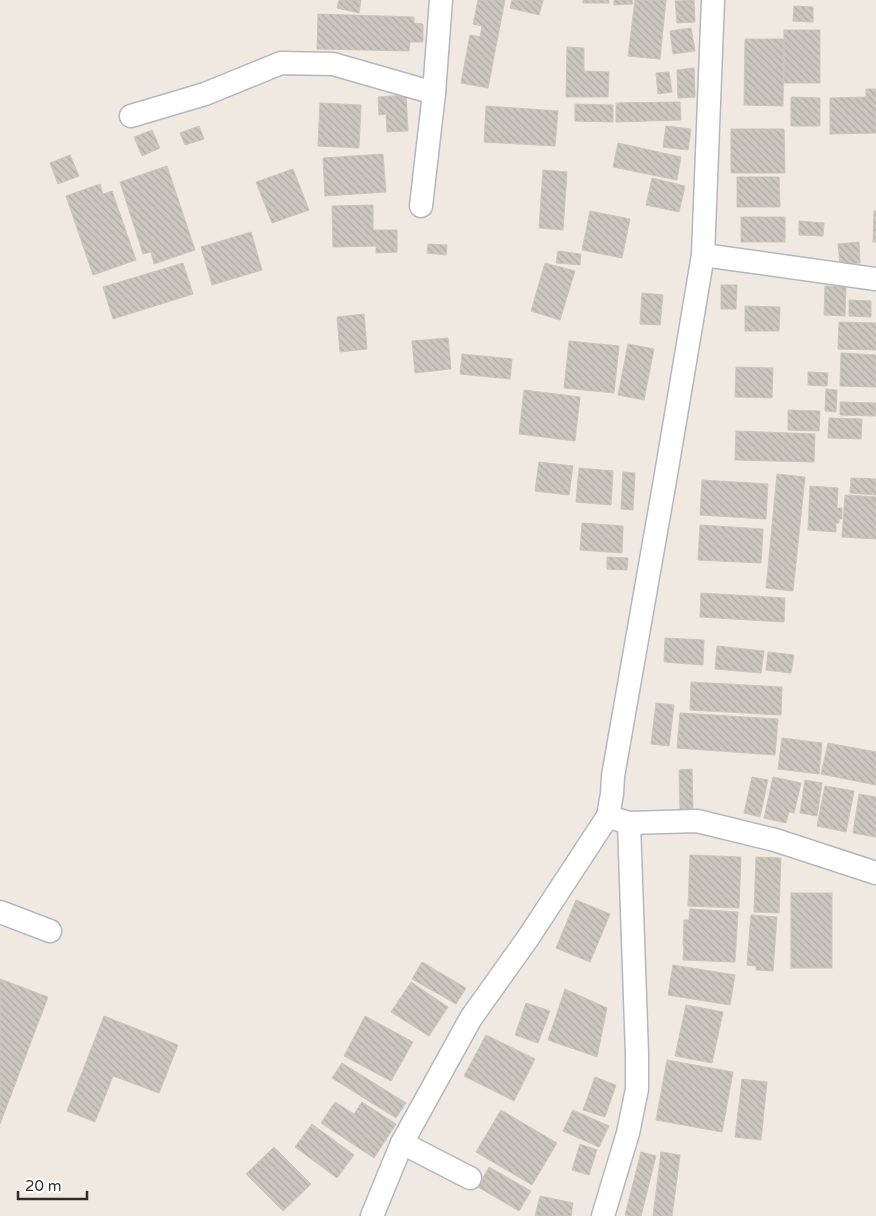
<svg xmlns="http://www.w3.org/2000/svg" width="876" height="1216" font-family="'Varela Round',sans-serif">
<defs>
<pattern id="building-back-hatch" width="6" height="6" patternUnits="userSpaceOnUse" patternTransform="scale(1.25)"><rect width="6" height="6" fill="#cbc7bf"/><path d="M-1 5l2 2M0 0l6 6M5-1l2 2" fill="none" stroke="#afaba4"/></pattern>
</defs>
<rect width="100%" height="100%" fill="#efe9e1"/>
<g fill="url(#building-back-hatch)" stroke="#cbc5ba">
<polygon points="339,0 361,0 359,13 337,8"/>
<polygon points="478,0 505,0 488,88 461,83 470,35 480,37 482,26 473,24"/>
<polygon points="512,0 543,0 539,15 510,8"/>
<rect x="583" y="0" width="26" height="3"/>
<polygon points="614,0 632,0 633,4 614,5"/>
<polygon points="635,0 666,0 660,59 628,56"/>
<polygon points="694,0 695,22 677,23 675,1"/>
<polygon points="794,6 813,7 813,22 793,21"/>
<polygon points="318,14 414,17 414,23 423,24 423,42 410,42 409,51 317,49"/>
<polygon points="691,28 695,51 673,54 670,31"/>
<rect x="784" y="30" width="36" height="53"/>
<polygon points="745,39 784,39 783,106 744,105"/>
<polygon points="567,47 584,48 584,71 609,72 608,97 566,97"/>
<polygon points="694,68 695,97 678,98 677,70"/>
<polygon points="669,72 672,92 658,94 656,73"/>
<polygon points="866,89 876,89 876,133 830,134 830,98 866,97"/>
<polygon points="406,95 408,131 387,132 386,114 379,115 378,97"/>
<polygon points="791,97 820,98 820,126 791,126"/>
<polygon points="680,102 681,120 616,122 616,103"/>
<polygon points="320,103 361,105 359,148 318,146"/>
<polygon points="575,104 613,105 613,122 575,121"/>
<polygon points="486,106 558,111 555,146 484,142"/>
<polygon points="199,126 204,139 185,145 180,133"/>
<polygon points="666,126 691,129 688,150 663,147"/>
<polygon points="731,129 784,129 785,173 731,173"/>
<polygon points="152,130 160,148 142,156 134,137"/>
<polygon points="618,143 681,157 677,180 613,167"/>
<polygon points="383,154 386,192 325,196 323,158"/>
<polygon points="70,155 79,176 58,184 50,163"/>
<polygon points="167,166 195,250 154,264 151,252 143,254 120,182"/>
<polygon points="293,169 309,210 272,223 256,182"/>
<polygon points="543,170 567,172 563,230 539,228"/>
<polygon points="737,177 779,177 780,207 737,207"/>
<polygon points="652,178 685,186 679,212 646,205"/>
<polygon points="100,184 103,194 112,191 136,260 93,275 66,196"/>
<polygon points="373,205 373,230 397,230 397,252 376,253 376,246 333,247 332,206"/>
<polygon points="590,211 630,219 622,258 582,250"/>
<polygon points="874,211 876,211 876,242 873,242"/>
<rect x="741" y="217" width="44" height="25"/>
<polygon points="799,221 824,223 823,236 799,235"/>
<polygon points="251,232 262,270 212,285 201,247"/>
<polygon points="859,242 860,263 840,264 838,244"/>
<polygon points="428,244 447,245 446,255 427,253"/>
<polygon points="558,251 581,254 580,265 556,263"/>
<polygon points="183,263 193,294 113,319 103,287"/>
<polygon points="545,263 575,271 560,320 531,311"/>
<polygon points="721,285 737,285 736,309 721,309"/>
<polygon points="825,286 846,287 845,316 824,315"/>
<polygon points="642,293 663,295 660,325 640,324"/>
<polygon points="849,300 871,301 871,317 849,316"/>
<polygon points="745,306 780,307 779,331 745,331"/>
<polygon points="364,314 367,349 340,352 337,317"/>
<polygon points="839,322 876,323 876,350 838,349"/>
<polygon points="448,338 451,369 415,373 412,341"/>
<polygon points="569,341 619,346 614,393 564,388"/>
<polygon points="628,344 654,349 644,400 618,395"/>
<polygon points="841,353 876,355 876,387 840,386"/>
<polygon points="462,354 512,359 510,379 460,374"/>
<polygon points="736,367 773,368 772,398 735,397"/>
<polygon points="808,372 828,373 827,386 808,385"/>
<polygon points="826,389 837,390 836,412 825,411"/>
<polygon points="524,390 580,397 575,441 519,434"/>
<polygon points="840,402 876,403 876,416 840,415"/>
<polygon points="788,410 820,411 819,431 788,430"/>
<polygon points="829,418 862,419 861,439 828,438"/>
<polygon points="736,431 815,434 814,462 735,460"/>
<polygon points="539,462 573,466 569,495 535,491"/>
<polygon points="579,468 613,471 611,505 576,502"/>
<polygon points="623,472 635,473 633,510 621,509"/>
<polygon points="777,474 805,477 793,591 766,588"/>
<polygon points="851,478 876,479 876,495 850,493"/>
<polygon points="702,480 768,484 766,519 700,515"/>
<polygon points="810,486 838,488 837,508 842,508 842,519 839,519 839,523 836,523 836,532 808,530"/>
<polygon points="845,495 876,497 876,539 842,537"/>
<polygon points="582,523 623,526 622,553 580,550"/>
<polygon points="700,525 763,529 761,563 698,560"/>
<polygon points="607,557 628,558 627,570 607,569"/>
<polygon points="701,593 785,598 784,622 700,617"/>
<polygon points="665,638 704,640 703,665 664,662"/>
<polygon points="717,646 764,651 761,673 715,669"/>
<polygon points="768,652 794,655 791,673 766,670"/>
<polygon points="691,682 782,687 781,715 690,710"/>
<polygon points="656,703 674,705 669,746 651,744"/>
<polygon points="680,713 778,719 775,755 677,748"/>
<polygon points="782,738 822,743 819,774 778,769"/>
<polygon points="828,743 876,752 876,785 821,774"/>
<polygon points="692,769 693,810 680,810 679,770"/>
<polygon points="752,777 768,780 760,817 744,813"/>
<polygon points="773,777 801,783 794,813 789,812 786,823 764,818"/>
<polygon points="805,780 822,783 817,816 800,813"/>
<polygon points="825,786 854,791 846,832 817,826"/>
<polygon points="859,794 876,797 876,837 853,833"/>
<polygon points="690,855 741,857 739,908 688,906"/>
<polygon points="756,857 781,858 779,913 754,912"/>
<rect x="791" y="893" width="41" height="75"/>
<polygon points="576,900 610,914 590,962 556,948"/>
<polygon points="690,909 738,912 735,962 683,960 684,946 683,946 684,920 689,920"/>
<polygon points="751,915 777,917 773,971 756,970 756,966 747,965"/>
<polygon points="422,962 466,988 456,1004 412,979"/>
<polygon points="673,965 735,975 730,1005 668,995"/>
<polygon points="0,979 48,997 0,1124"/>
<polygon points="411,982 448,1007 429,1036 391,1012"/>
<polygon points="565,989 607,1008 597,1057 548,1040"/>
<polygon points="526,1003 550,1011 538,1043 515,1035"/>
<polygon points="686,1005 723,1012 712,1063 675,1056"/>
<polygon points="104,1016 178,1045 159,1093 113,1076 95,1122 67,1111"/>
<polygon points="365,1016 413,1042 391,1081 344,1056"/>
<polygon points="486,1035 535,1059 514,1101 464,1076"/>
<polygon points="667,1060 733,1072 722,1132 656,1120"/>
<polygon points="342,1063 406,1103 396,1118 332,1078"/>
<polygon points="595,1077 616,1085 605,1117 583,1110"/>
<polygon points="742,1079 767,1082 761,1140 735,1137"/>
<polygon points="335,1102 354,1114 362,1102 396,1124 374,1158 321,1123"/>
<polygon points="501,1110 557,1143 532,1185 476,1152"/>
<polygon points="573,1110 609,1126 599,1147 563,1131"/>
<polygon points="312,1124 354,1155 337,1178 295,1147"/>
<polygon points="580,1144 597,1150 589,1175 572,1170"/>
<polygon points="274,1147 311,1184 283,1211 246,1174"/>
<polygon points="641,1152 656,1156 641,1216 629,1216 625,1215"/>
<polygon points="661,1152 680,1155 672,1216 653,1216"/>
<polygon points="489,1167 531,1191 519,1211 478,1187"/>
<polygon points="540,1196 573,1203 571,1216 535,1216"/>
</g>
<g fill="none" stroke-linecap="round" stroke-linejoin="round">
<defs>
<g id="minor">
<polyline points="131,116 205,94 281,63 333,64 434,93"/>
<polyline points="421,206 434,93 441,0"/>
<polyline points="703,255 876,279"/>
<polyline points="616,819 629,823 697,821 775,840 876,873"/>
<polyline points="0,912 50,931"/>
<polyline points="402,1143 470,1178"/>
<polyline points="372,1216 402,1143 471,1018 528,938 608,816 612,794 613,776 664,486 703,255 713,0"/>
<polyline points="603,1216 628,1133 637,1089 637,1055 629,823"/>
</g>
</defs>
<use href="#minor" stroke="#b4b7c1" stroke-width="25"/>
<use href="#minor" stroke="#fff" stroke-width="22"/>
</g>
<path d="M18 1191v8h69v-8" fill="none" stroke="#2e2e2e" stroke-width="2.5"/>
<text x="25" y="1191" font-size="15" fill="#2e2e2e" stroke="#ffffff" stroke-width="4" paint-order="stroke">20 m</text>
</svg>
